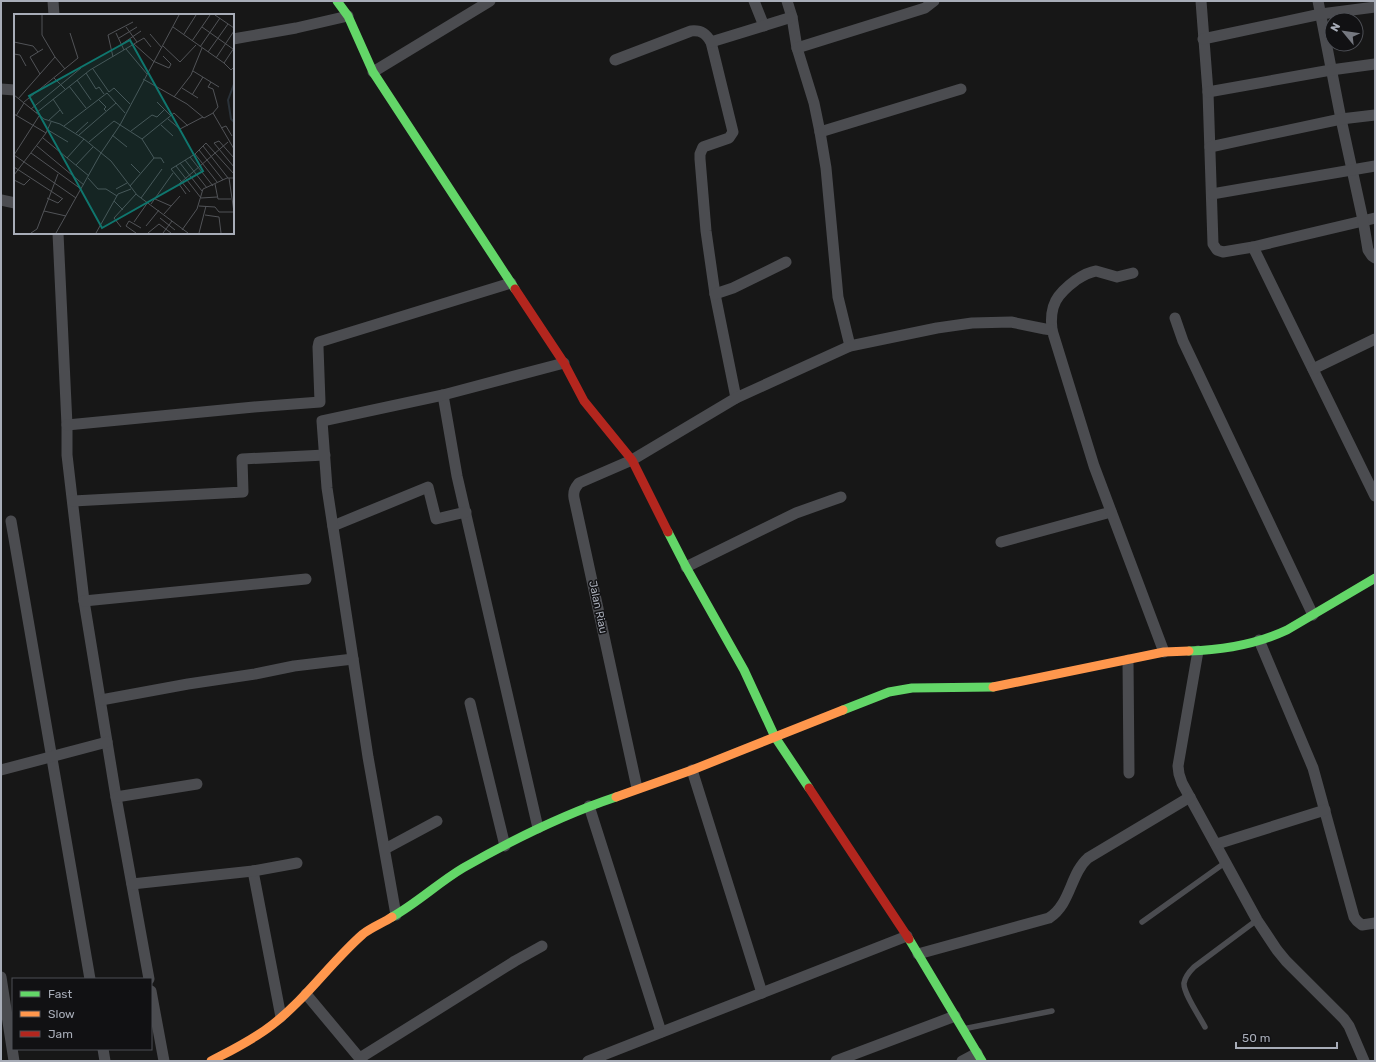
<svg xmlns="http://www.w3.org/2000/svg" width="1376" height="1062" font-family="Rubik,sans-serif">
<rect width="100%" height="100%" fill="#171717"/>
<g fill="none" stroke-linecap="round" stroke-linejoin="round">
<g stroke="#4b4c50" stroke-width="5.5">
<polyline points="1142,922 1226,862"/>
<path d="M1205,1027C1200,1017 1183,993 1184,983C1185,977 1190,971 1194,967L1257,920"/>
<polyline points="963,1029 1052,1011"/>
</g>
<g stroke="#4b4c50" stroke-width="11">
<polyline points="53,1 54,15"/>
<polyline points="754,1 764,26"/>
<polyline points="787,1 792,17 797,48 814,103 820,132 826,168 838,297 850,346"/>
<polyline points="1201,1 1208,92 1213,244 1217,250 1223,252 1253,247 1375,218"/>
<polyline points="1318,1 1341,119 1363,220 1368,250 1372,256 1375,258"/>
<polyline points="233,39 296,28 348,16"/>
<polyline points="1203,39 1321,14 1375,7"/>
<polyline points="711,42 733,132 729,138 703,147 700,154 700,159 706,231 715,294 736,398"/>
<polyline points="797,48 925,8 934,1"/>
<path d="M615,60L691,31C702,30 706,34 711,42L792,17"/>
<polyline points="373,72 490,1"/>
<polyline points="1,89 15,90"/>
<polyline points="1208,92 1331,70 1375,64"/>
<polyline points="820,132 961,89"/>
<polyline points="1210,147 1341,119 1375,115"/>
<polyline points="1212,194 1375,166"/>
<polyline points="1,200 15,203"/>
<polyline points="58,233 67,425 67,455 84,601 116,797 149,979"/>
<polyline points="1253,247 1375,496"/>
<polyline points="715,294 733,288 786,262"/>
<polyline points="1175,318 1183,341 1313,615"/>
<path d="M1052,330C1049,305 1057,294 1076,280C1082,276 1089,272 1096,271L1117,277L1133,273"/>
<polyline points="1313,369 1375,339"/>
<polyline points="443,395 457,476 538,828"/>
<polyline points="67,425 254,407 320,402 318,347 319,342 511,283"/>
<polyline points="73,501 243,492 242,459 325,455"/>
<polyline points="11,521 90,979"/>
<polyline points="333,526 428,487 436,519 466,512"/>
<polyline points="1001,542 1111,512"/>
<polyline points="686,567 796,513 841,497"/>
<polyline points="84,601 306,579"/>
<polyline points="1259,640 1313,768 1354,917 1357,921 1362,925 1375,923"/>
<polyline points="1198,651 1178,766 1179,774 1182,783 1257,920 1277,950 1286,961 1344,1019 1349,1026 1364,1061"/>
<polyline points="1128,660 1129,773"/>
<polyline points="101,700 188,684 255,674 294,666 353,659"/>
<polyline points="470,703 505,846"/>
<polyline points="1,770 107,742"/>
<polyline points="692,770 762,993"/>
<path d="M637,788L574,498C573,491 575,488 579,483L632,460L736,398L850,346L937,328L972,323L1011,322L1045,329L1052,330L1094,466L1164,652"/>
<polyline points="116,797 197,784"/>
<polyline points="589,806 661,1032"/>
<polyline points="1217,844 1325,810"/>
<polyline points="385,849 437,821"/>
<polyline points="253,871 281,1017"/>
<polyline points="132,884 253,871 297,863"/>
<polyline points="396,915 368,757 327,488 322,421 443,395 564,363"/>
<path d="M918,954L1049,918C1071,904 1070,874 1088,858L1190,797"/>
<polyline points="1,977 14,1061"/>
<polyline points="151,991 164,1061"/>
<polyline points="306,994 362,1061"/>
<polyline points="103,1049 105,1061"/>
<polyline points="360,1058 515,961 542,946"/>
<polyline points="588,1061 907,936"/>
<polyline points="836,1061 955,1016"/>
<polyline points="962,1061 977,1053"/>
</g>
<g stroke="#63d668" stroke-width="9">
<polyline points="337,1 348,16 373,72 515,289"/>
<polyline points="668,532 686,567 744,670 775,737 809,788"/>
<path d="M1189,651C1222,650 1257,644 1287,630L1375,578"/>
<polyline points="843,710 889,692 912,688 993,687"/>
<path d="M392,917C417,903 438,883 463,868C512,840 562,815 616,797"/>
<polyline points="909,939 982,1061"/>
</g>
<g stroke="#ff974d" stroke-width="9">
<polyline points="993,687 1164,652 1189,651"/>
<polyline points="616,797 692,770 843,710"/>
<path d="M211,1061C232,1050 253,1040 272,1025C306,999 331,962 363,934C372,927 383,923 392,917"/>
</g>
<g stroke="#b3261e" stroke-width="9">
<polyline points="515,289 564,363 584,401 632,460 668,532"/>
<polyline points="809,788 909,939"/>
</g>
</g>
<g text-anchor="middle" dominant-baseline="central" stroke-width="3" stroke-linejoin="round" paint-order="stroke">
<g font-size="11" fill="#a8adb8" stroke="#111113">
<text transform="translate(598 607) rotate(78)">Jalan Riau</text>
</g>
</g>
<g transform="translate(14 14)">
<rect width="220" height="220" fill="#171717"/>
<path fill="none" stroke="#2a3239" stroke-width="2" d="M220,70L214,86L217,105L220,108"/>
<path fill="none" stroke="#515357" stroke-width="1" d="M201,1L220,14M112,13L123,28M159,13L210,49L220,34M188,13L219,35M102,19L110,36M136,20L148,34M170,20L182,1M105,24L123,13M178,27L196,1M0,28L19,32L24,38M108,30L127,17M120,30L139,47L155,54L157,50L149,42M149,32L166,48L182,31M186,33L206,4M112,35L133,60M194,38L214,10M0,40L6,41L12,52M41,43L51,55M99,43L94,21L119,8M202,44L220,17M210,49L217,56L220,53M79,55L95,78L100,74L116,90M179,57L205,73M72,59L82,75L85,73L90,80M26,60L16,43L29,35M40,64L51,75M129,65L173,90L190,104L199,99L220,135M63,66L77,86M197,68L194,73L199,75L204,93L199,99M55,72L72,94M168,74L184,84M0,81L30,105L46,110L70,125L97,147L123,181L174,219M178,81L189,63M160,83L177,61L188,34M4,85L41,43L28,21V1M39,85L49,100M84,85L92,93L90,95L92,97M10,88L64,44L56,19M143,88L157,102M17,95L67,54M22,99L76,56L130,24L137,33M0,100L32,119M2,102L10,89M154,105L166,115L189,103M34,107L46,96M147,111L159,122M50,112L93,79L111,99M207,114L212,112L218,122M34,116L54,128M117,117L138,101L143,103L150,96M62,119L74,108M65,121L102,89M98,121L113,133M29,124L75,162M128,125L160,99L174,112M75,128L100,107L128,125L140,144L116,172M23,132L70,171M189,132L214,164M185,136L209,166M17,139L67,175M181,140L203,168M0,141L62,184M0,141L25,102M176,143L199,172M53,144L70,125M140,144H147L150,149M220,144L205,127L200,129L220,153M171,146L193,174M166,149L188,177M117,150L126,159M62,151L79,133M162,152L187,184L203,183M0,153L49,185M0,161L32,119L37,108M74,164L84,175H92L103,182M215,164L220,198M0,166L10,171L16,165M201,170L204,185H217M102,175L113,169M176,178L157,155L181,140L192,129L220,160M172,180L165,170L214,128M33,184L44,189L48,185M127,184L148,155M141,185L157,192M100,187L109,196M137,190L159,159M185,192L201,193L205,198H220M30,197L52,202M150,200L166,182M191,201L205,203L207,219M146,204L161,216M120,208L134,188M132,212L145,196M107,213L100,204L122,180M168,216L183,195L189,175L213,164H220M17,219L23,215L44,160M42,219L87,139L106,111L165,1M82,219L104,180L117,175M122,219L112,212L115,207L127,214M134,219L145,210L157,219M149,219L158,207M185,219L192,192"/>
<path fill="#0f766e" fill-opacity="0.15" stroke="#0f766e" stroke-width="2" d="M116,26L189,157L88,214L15,82Z"/>
<rect width="220" height="220" fill="none" stroke="#a8adb8" stroke-width="2"/>
</g>
<rect width="1376" height="1062" fill="none" stroke="#a8adb8" stroke-width="4"/>
<rect x="12" y="978" width="140" height="72" fill="#111113" stroke="#4d4f55"/>
<rect x="20" y="991" width="20" height="6" fill="#63d668" stroke="#4d4f55"/>
<text x="48" y="998" font-size="12" fill="#a8adb8">Fast</text>
<rect x="20" y="1011" width="20" height="6" fill="#ff974d" stroke="#4d4f55"/>
<text x="48" y="1018" font-size="12" fill="#a8adb8">Slow</text>
<rect x="20" y="1031" width="20" height="6" fill="#b3261e" stroke="#4d4f55"/>
<text x="48" y="1038" font-size="12" fill="#a8adb8">Jam</text>
<g transform="translate(1344 32) rotate(299)"><circle r="19" fill="#111113" stroke="#4d4f55"/>
<path d="M0-3L7 15L0 10L-7 15Z" fill="#757880"/>
<text y="-6" font-size="11" font-weight="bold" text-anchor="middle" fill="#a8adb8">N</text>
</g>
<path d="M1236 1042v6h101v-6" fill="none" stroke="#a8adb8" stroke-width="2"/>
<text x="1242" y="1042" font-size="12" fill="#a8adb8" stroke="#111113" stroke-width="3" paint-order="stroke">50 m</text>
</svg>
